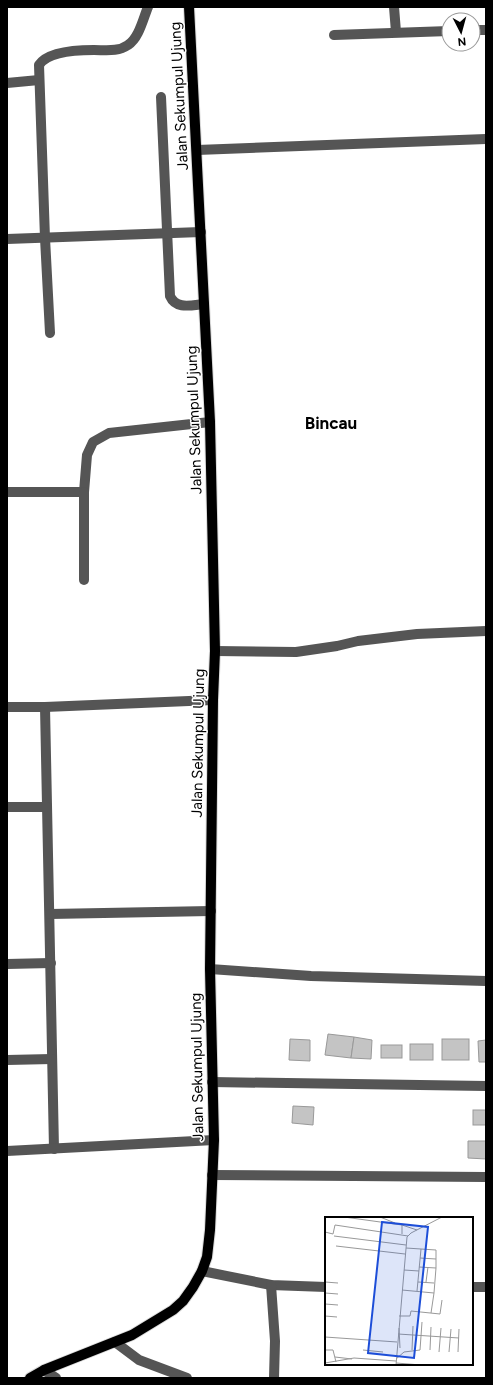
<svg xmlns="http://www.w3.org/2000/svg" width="493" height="1385" font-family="Figtree,sans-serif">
<rect width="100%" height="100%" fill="#fff"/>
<g fill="#c4c4c4" stroke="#999">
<polygon points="328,1034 354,1037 351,1058 325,1055"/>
<polygon points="354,1037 372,1040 371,1059 351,1058"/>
<polygon points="290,1039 310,1040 310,1061 289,1060"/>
<rect x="442" y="1039" width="27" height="21"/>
<polygon points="486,1040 486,1062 479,1062 478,1041"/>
<rect x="410" y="1044" width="23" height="16"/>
<rect x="381" y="1045" width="21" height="13"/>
<polygon points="293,1106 314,1107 313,1125 292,1123"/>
<rect x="473" y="1110" width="13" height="15"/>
<polygon points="468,1141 486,1141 486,1159 468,1158"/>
</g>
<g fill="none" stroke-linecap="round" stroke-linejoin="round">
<defs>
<polyline id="major" points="30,1378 44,1370 132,1335 173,1310 183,1301 193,1287 202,1271 207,1257 210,1230 214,1140 210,969 213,700 215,651 210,422 189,7"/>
</defs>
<use href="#major" stroke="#dbdbdb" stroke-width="12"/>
<g stroke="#555" stroke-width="10">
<polyline points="394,7 396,32"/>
<polyline points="473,30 486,30"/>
<polyline points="334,35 449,31"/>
<polyline points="7,83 39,80"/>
<path d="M161,97L170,296C176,310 192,305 204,304"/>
<polyline points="197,150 486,139"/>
<polyline points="7,239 201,232"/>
<path d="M50,333L45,238L39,65C48,51 79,50 94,50C106,50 118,52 128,45C139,38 143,19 148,7"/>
<polyline points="7,492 84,492 87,455 93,442 109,433 210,422"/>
<polyline points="84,492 84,580"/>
<polyline points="215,651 296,652 337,646 358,641 417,634 486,631"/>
<polyline points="7,707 45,707 213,700"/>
<polyline points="45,707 54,1149"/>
<polyline points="7,807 47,807"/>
<polyline points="50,914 211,911"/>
<polyline points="7,964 51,963"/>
<polyline points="210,969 311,976 486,981"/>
<polyline points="7,1060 52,1059"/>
<polyline points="212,1082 486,1086"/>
<polyline points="7,1151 214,1140"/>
<polyline points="212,1175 486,1177"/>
<polyline points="202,1271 271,1285 326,1287"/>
<polyline points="271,1285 275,1341 274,1378"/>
<polyline points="472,1287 486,1287"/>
<polyline points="115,1342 139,1360 187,1378"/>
<polyline points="44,1370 56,1378"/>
</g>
<use href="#major" stroke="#000" stroke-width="10"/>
</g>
<g text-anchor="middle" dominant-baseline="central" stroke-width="3" stroke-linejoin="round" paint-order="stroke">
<g font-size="15" fill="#000" stroke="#fff">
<text transform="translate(179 96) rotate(-93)">Jalan Sekumpul Ujung</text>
<text transform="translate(194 420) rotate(-92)">Jalan Sekumpul Ujung</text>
<text transform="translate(198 743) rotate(-89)">Jalan Sekumpul Ujung</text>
<text transform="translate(197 1067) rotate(-91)">Jalan Sekumpul Ujung</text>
</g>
<g font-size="17" font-weight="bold" fill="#000" stroke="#fff">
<text x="331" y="423">Bincau</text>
</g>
</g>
<g transform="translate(325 1217)">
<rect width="148" height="148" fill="#fff"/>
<path fill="none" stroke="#999" stroke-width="1" d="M19,0L77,8V17M55,0L70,6M77,8L92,13M0,15L8,17L10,8L83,19M9,19L81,28M11,29L80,37M95,41L111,42M94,50L111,51M79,53L94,54M0,65L13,66M93,65L109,66M101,65L103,50M77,73L109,76L111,51V33L81,31M92,74L96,32M0,76L13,77M0,87L13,88M106,96L109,76M0,99L12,100M74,99H85L86,94L115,97L117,83M74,111L75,131M73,117L134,121M0,120L72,125M0,133H8L11,145M38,133L58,135M87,133L88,109M105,133L106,110M114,135L116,111M124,135L126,112M133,135L134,112M10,140L27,142M71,142L79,135L95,133L97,105M0,146L29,141L71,144M71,146L96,148M71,148L82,20L86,16L117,0"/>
<path fill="#1d4ed8" fill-opacity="0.15" stroke="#1d4ed8" stroke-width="2" d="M57,5L103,10L89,141L43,136Z"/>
<rect width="148" height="148" fill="none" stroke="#000" stroke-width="2"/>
</g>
<rect width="493" height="1385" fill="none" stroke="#000000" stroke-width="16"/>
<g transform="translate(461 32) rotate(174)"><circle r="19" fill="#ffffff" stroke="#999999"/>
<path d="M0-3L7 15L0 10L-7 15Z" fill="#000000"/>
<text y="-6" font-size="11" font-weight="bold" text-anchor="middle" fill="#000000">N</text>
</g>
</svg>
